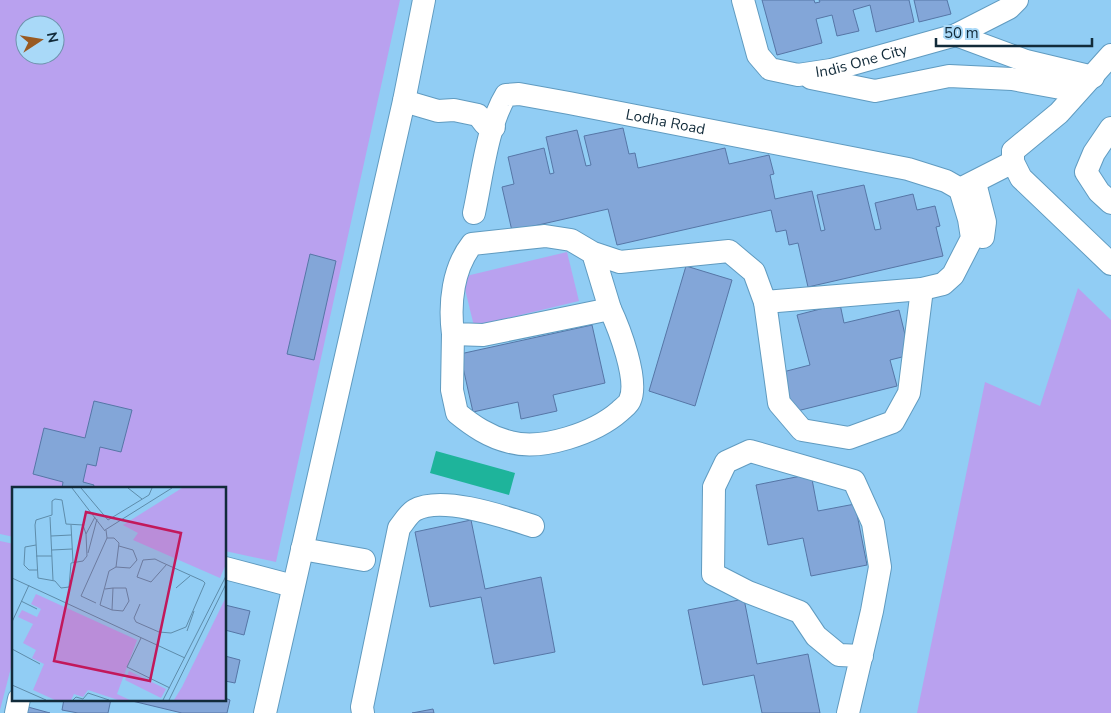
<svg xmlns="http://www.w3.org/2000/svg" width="1111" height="713" font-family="'Nunito Sans',sans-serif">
<rect width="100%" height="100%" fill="#91cdf4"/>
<g fill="#b9a1ef" fill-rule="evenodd">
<path d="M0,0H400L276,562L225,551V488H14V537L0,534ZM25,25H55V55H25Z"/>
<polygon points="567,252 579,301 474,326 462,277"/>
<polygon points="1078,288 1111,320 1111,713 917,713 985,382 1040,406"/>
<polygon points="0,541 14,544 14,656 0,710"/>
</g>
<polygon fill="#1eb49b" points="436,451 515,473 509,495 430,473"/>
<g fill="#83a6d8" stroke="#5676a6">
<polygon points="762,0 814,0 815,3 820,2 819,0 909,0 914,22 876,32 870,5 853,10 859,31 837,36 832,15 816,19 822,43 777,55"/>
<polygon points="914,0 947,0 951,14 919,22"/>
<polygon points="623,128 629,154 635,153 638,168 725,148 729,164 769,155 774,174 770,175 775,199 812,191 821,231 825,230 817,195 864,185 875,230 881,229 875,203 913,194 917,210 935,206 940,226 936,227 943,256 808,287 798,243 789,245 786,230 776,232 771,210 617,245 608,209 512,231 502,187 514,184 508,157 544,148 550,174 554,173 546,137 577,130 586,166 591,165 584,136"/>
<polygon points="310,254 336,261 314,360 287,354"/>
<polygon points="686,266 732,280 695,406 649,391"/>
<polygon points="840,304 844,323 899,310 910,355 890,360 897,386 793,412 783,372 810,365 797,315"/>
<polygon points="592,325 605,383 553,395 557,411 521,419 518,402 473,412 460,354"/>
<polygon points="94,401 132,410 121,452 100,447 96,466 87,464 83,482 94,485 93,488 62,488 63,482 33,474 44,428 85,438"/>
<polygon points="811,474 818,511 855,504 867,565 811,576 803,538 768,545 756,485"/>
<polygon points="471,520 485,589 541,577 555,652 494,664 481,597 430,607 415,532"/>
<polygon points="744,599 757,664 808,654 820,713 762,713 754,675 703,685 688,610"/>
<polygon points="225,605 250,611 244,635 225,630"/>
<polygon points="225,656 240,660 235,683 225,681"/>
<polygon points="225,698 230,700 227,713 182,713 128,700"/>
<polygon points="64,699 111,699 108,713 78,713 62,710"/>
<polygon points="28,707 50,713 26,713"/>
<polygon points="433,709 434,713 412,713"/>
</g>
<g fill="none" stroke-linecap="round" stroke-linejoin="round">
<defs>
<g id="minor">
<path id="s1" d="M743,0L758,55L770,69L798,75L831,70L956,35L1009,8L1017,0"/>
<polyline points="956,35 1026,61 1093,77"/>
<polyline points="1111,55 1059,113 1013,151 1013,162 1021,178 1111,264"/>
<polyline points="811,78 875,91 949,76 1012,79 1077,91"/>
<polyline points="404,101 438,111 454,110 478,115 485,124 494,127"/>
<polyline points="1111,128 1094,153 1086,172 1099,192 1111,203"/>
<polyline points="975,183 985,222 983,237"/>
<path id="s2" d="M474,213C482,177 487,126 506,95L519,94L569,103L908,169L946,181L960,189L1013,162"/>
<path d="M593,253L610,309L483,335L453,334C449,303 453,268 472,244L545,236L571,240L593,253L620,262L729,251L754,272L765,302L922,289L943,284L953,275L972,238L969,219L960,189"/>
<polyline points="765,302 779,403 802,430 849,438 893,422 909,393 922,289"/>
<path d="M453,334L452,390L457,413C473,426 489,437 510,442C542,451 595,433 620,411C623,408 629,404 630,400C639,380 619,328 610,309"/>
<polyline points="302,549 364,560"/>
<polyline points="225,568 293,586"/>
<polyline points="16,713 19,699"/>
<polyline points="265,713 404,101 424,0"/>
<path d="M363,713L362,707L399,528C404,522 409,513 415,510C442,495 505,517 533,526"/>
<polyline points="848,713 872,611 880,567 873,523 854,481 750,451 726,462 714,487 713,574 748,592 800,612 816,636 839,655 862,656"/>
</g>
</defs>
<use href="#minor" stroke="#609bc0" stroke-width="24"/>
<use href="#minor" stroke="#fff" stroke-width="22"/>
</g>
<g text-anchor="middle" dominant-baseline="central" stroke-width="4.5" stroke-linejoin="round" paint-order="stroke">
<g font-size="15" fill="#122b3a" stroke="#a9d9f8">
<text stroke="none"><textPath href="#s1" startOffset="169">Indis One City</textPath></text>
<text stroke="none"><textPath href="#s2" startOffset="285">Lodha Road</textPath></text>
</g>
</g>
<g transform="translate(12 487)">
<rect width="214" height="214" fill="#91cdf4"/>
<path d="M170,1H214V77L208,91L121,53L126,46L111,38ZM24,107L125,153L105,207L118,213H106L76,203L71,210L62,207L59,213H43L21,203L32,177L20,171L24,163L11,156L21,137L6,130L10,123L25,130L29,122L19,117ZM214,110V213H162L170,200ZM117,184L154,202L149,211L113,193Z" fill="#b9a1ef"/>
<path fill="none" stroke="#5e8caa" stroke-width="1" d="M60,1L93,44M69,1L96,33L137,8L140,1M116,1L130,12M43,12L50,13L54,37L71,38L74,47L75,69L71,74L59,76L57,100L49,101L43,94L26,91L23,38L24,33L40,28V14ZM38,30L41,93M59,38L61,75M93,43L160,1M74,47L83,30M39,49L59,48M24,58L13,60L12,78L17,83H25M40,63L60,62M76,66L85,32M24,69H40M104,80L118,81L125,73L121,63L107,59M0,91L173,171M164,101L178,89M93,102L101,101L100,123L88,118L97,84L104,80L107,56L102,51H95M9,114L25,122M84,116L69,109L95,51L94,43M128,117L122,131L124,135L147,145L159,146L174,140L193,96L191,94L149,75L143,72L131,73L125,90L139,95L155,77M100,123L111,124L117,114L114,101H101M0,135L17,98M175,144L182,124M129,151L115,180L158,201M0,162L28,177M0,198L34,213M61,213L64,210L71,212L76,206L97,213M151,213L214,89M157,213L214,97"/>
<path fill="#c2185b" fill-opacity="0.15" stroke="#c2185b" stroke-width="2.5" d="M74,25L169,46L138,194L42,174Z"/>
<rect width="214" height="214" fill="none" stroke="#122b3a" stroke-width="2.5"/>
</g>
<g transform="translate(40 40) rotate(78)"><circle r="24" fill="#a9d9f8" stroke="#6d93ac"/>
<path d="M0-4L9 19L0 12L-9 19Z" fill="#995a22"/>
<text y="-8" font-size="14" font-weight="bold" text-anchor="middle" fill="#122b3a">N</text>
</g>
<path d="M936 38v8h156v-8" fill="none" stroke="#122b3a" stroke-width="2.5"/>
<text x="944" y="38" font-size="15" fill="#122b3a" stroke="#a9d9f8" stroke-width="4" paint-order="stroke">50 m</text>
</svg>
